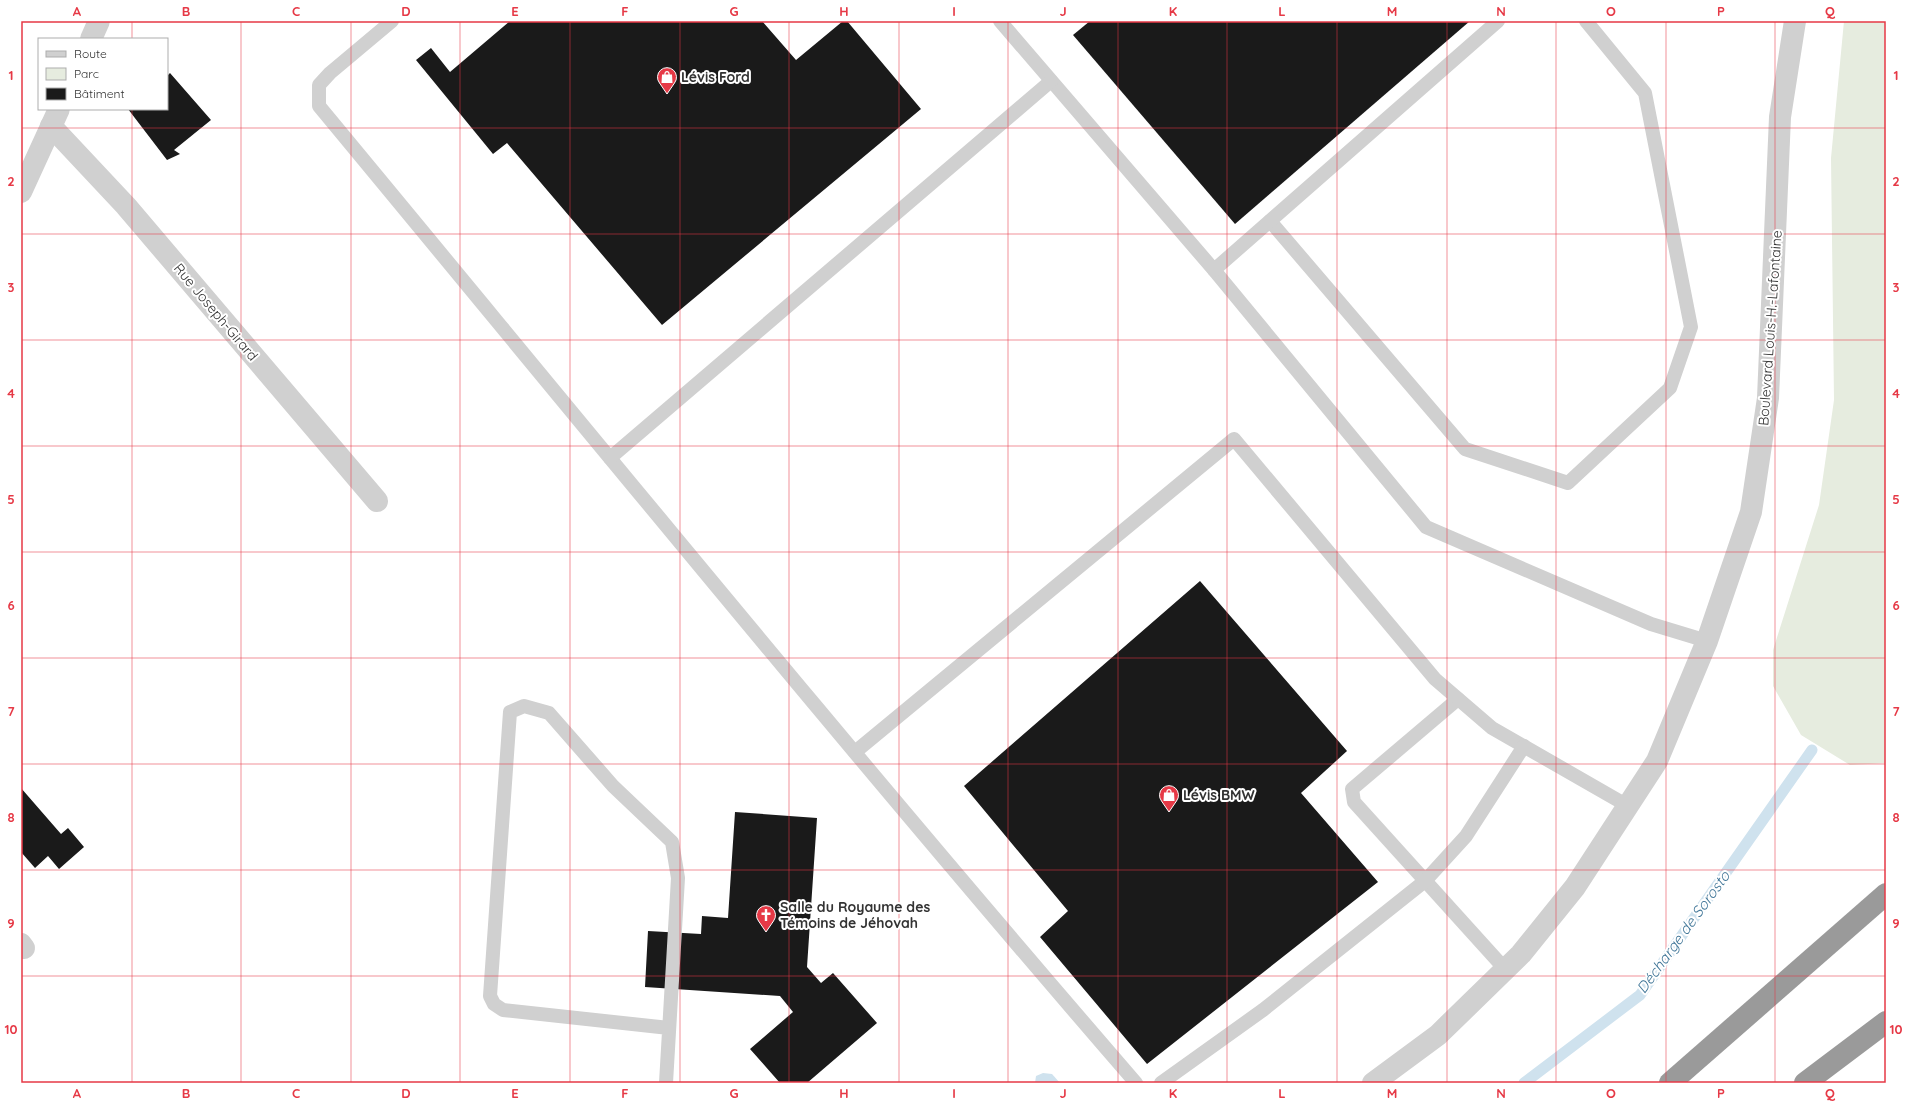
<svg xmlns="http://www.w3.org/2000/svg" width="1907" height="1104" font-family="Quicksand,sans-serif">
<rect width="100%" height="100%" fill="#fff"/>
<polygon fill="#e6ecdf" points="1844,21 1886,21 1886,763 1850,765 1801,735 1773,686 1773,650 1819,505 1834,400 1831,158"/>
<polygon fill="#cfe2ee" points="1043,1073 1052,1074 1060,1083 1035,1083 1036,1076"/>
<g fill="none" stroke-linecap="round" stroke-linejoin="round">
<polyline stroke="#cfe2ee" stroke-width="11" points="1524,1083 1640,995 1812,750"/>
</g>
<g fill="#1a1a1a">
<polygon points="510,21 762,21 796,60 843,21 847,21 921,109 662,325 507,143 493,154 416,60 431,48 450,72"/>
<polygon points="1090,21 1470,21 1235,224 1073,35"/>
<polygon points="170,73 211,120 174,150 180,154 167,160 128,109 167,109 167,76"/>
<polygon points="1200,581 1347,751 1301,793 1378,882 1147,1064 1040,937 1068,911 964,786"/>
<polygon points="21,788 61,834 68,828 84,847 59,869 48,856 35,868 21,852"/>
<polygon points="735,812 817,818 807,967 821,983 833,973 877,1023 807,1083 780,1083 750,1049 793,1012 780,996 645,987 648,931 701,934 702,916 728,918"/>
</g>
<g fill="none" stroke-linecap="round" stroke-linejoin="round">
<g stroke="#d0d0d0" stroke-width="14">
<path d="M392,21L330,73L319,85V106C590,433 858,762 1136,1083"/>
<polyline points="1000,21 1214,270 1426,527 1651,624 1707,641"/>
<polyline points="1270,221 1465,449 1568,483 1670,388 1691,327 1645,93 1586,21"/>
<polyline points="1214,270 1498,21"/>
<polyline points="610,458 1051,81"/>
<polyline points="1458,699 1352,789 1354,802 1505,969"/>
<polyline points="855,752 1234,439 1435,679 1492,728 1628,806"/>
<polyline points="666,1083 678,878 672,842 613,786 549,713 524,706 510,712 490,996 494,1004 503,1010 669,1028"/>
<polyline points="1161,1083 1263,1010 1425,881 1466,836 1524,746"/>
</g>
<g stroke="#d0d0d0" stroke-width="22">
<polyline points="91,39 99,21"/>
<polyline points="51,126 126,206 377,501"/>
<polyline points="21,192 59,109"/>
<polyline points="21,944 24,948"/>
</g>
<polyline stroke="#d0d0d0" stroke-width="22" points="1373,1083 1438,1035 1521,954 1575,887 1657,761 1707,641 1751,512 1768,398 1780,117 1795,21"/>
<g stroke="#9a9a9a" stroke-width="22">
<polyline points="1670,1083 1886,894"/>
<polyline points="1805,1083 1886,1022"/>
</g>
</g>
<path fill="none" stroke="#e63946" stroke-width="1" stroke-opacity="0.55" d="M132,21V39M241,21V1083M351,21V1083M460,21V1083M570,21V1083M680,21V1083M789,21V1083M899,21V1083M1008,21V1083M1118,21V1083M1227,21V1083M1337,21V1083M1447,21V1083M1556,21V1083M1666,21V1083M1775,21V1083M132,109V1083M21,128H1886M21,234H1886M21,340H1886M21,446H1886M21,552H1886M21,658H1886M21,764H1886M21,870H1886M21,976H1886"/>
<defs>
<symbol id="shop-pin" viewBox="-11 -11 22 30"><path d="M0 17L-7.5 6A9.5 9.5 0 1 1 7.5 6Z" fill="#e63946" stroke="#fff"/><path d="M-5-2.5h2.3a2.7 3.5 0 0 1 5.4 0H5L5.5 6h-11ZM-1.5-2.5h3a1.5 2.3 0 0 0-3 0Z" fill="#fff"/></symbol>
<symbol id="church-pin" viewBox="-11 -11 22 30"><path d="M0 17L-7.5 6A9.5 9.5 0 1 1 7.5 6Z" fill="#e63946" stroke="#fff"/><path d="M-1.2-6h2.4v3.5h3.3v2.4h-3.3V6h-2.4V-.1h-3.3v-2.4h3.3Z" fill="#fff"/></symbol>
</defs>
<g fill-rule="evenodd">
<use href="#shop-pin" x="656" y="66" width="22" height="30"/>
<use href="#shop-pin" x="1158" y="784" width="22" height="30"/>
<use href="#church-pin" x="755" y="904" width="22" height="30"/>
</g>
<g text-anchor="middle" dominant-baseline="central" stroke-width="4" stroke-linejoin="round" paint-order="stroke">
<g font-size="14" font-weight="bold" fill="#333" stroke="#fff" text-anchor="start">
<text x="681" y="77">Lévis Ford</text>
<text x="1183" y="795">Lévis BMW</text>
<text x="780" y="907">Salle du Royaume des<tspan x="780" dy="16">Témoins de Jéhovah</tspan></text>
</g>
<g font-size="14" fill="#333" stroke="#fff">
<text transform="translate(216 312) rotate(50)">Rue Joseph-Girard</text>
<text transform="translate(1770 328) rotate(-86)">Boulevard Louis-H.-Lafontaine</text>
</g>
<g font-size="15" font-style="italic" fill="#3f7597" stroke="#fff">
<text transform="translate(1683 932) rotate(-54)">Décharge de Sorosto</text>
</g>
</g>
<rect width="1907" height="1104" fill="none" stroke="#ffffff" stroke-width="44"/>
<rect x="38" y="38" width="130" height="72" fill="#ffffff" stroke="#adadad"/>
<rect x="46" y="51" width="20" height="6" fill="#d0d0d0" stroke="#adadad"/>
<text x="74" y="58" font-size="12" fill="#333333">Route</text>
<rect x="46" y="68" width="20" height="12" fill="#e6ecdf" stroke="#adadad"/>
<text x="74" y="78" font-size="12" fill="#333333">Parc</text>
<rect x="46" y="88" width="20" height="12" fill="#1a1a1a" stroke="#adadad"/>
<text x="74" y="98" font-size="12" fill="#333333">Bâtiment</text>
<rect x="22" y="22" width="1863" height="1060" fill="none" stroke="#e63946" stroke-width="1.5"/>
<g font-size="13" text-anchor="middle" font-weight="bold" fill="#e63946">
<text x="77" y="16">A</text>
<text x="186" y="16">B</text>
<text x="296" y="16">C</text>
<text x="406" y="16">D</text>
<text x="515" y="16">E</text>
<text x="625" y="16">F</text>
<text x="734" y="16">G</text>
<text x="844" y="16">H</text>
<text x="954" y="16">I</text>
<text x="1063" y="16">J</text>
<text x="1173" y="16">K</text>
<text x="1282" y="16">L</text>
<text x="1392" y="16">M</text>
<text x="1501" y="16">N</text>
<text x="1611" y="16">O</text>
<text x="1721" y="16">P</text>
<text x="1830" y="16">Q</text>
<text x="11" y="80">1</text>
<text x="1896" y="80">1</text>
<text x="11" y="186">2</text>
<text x="1896" y="186">2</text>
<text x="11" y="292">3</text>
<text x="1896" y="292">3</text>
<text x="11" y="398">4</text>
<text x="1896" y="398">4</text>
<text x="11" y="504">5</text>
<text x="1896" y="504">5</text>
<text x="11" y="610">6</text>
<text x="1896" y="610">6</text>
<text x="11" y="716">7</text>
<text x="1896" y="716">7</text>
<text x="11" y="822">8</text>
<text x="1896" y="822">8</text>
<text x="11" y="928">9</text>
<text x="1896" y="928">9</text>
<text x="11" y="1034">10</text>
<text x="1896" y="1034">10</text>
<text x="77" y="1098">A</text>
<text x="186" y="1098">B</text>
<text x="296" y="1098">C</text>
<text x="406" y="1098">D</text>
<text x="515" y="1098">E</text>
<text x="625" y="1098">F</text>
<text x="734" y="1098">G</text>
<text x="844" y="1098">H</text>
<text x="954" y="1098">I</text>
<text x="1063" y="1098">J</text>
<text x="1173" y="1098">K</text>
<text x="1282" y="1098">L</text>
<text x="1392" y="1098">M</text>
<text x="1501" y="1098">N</text>
<text x="1611" y="1098">O</text>
<text x="1721" y="1098">P</text>
<text x="1830" y="1098">Q</text>
</g>
</svg>
